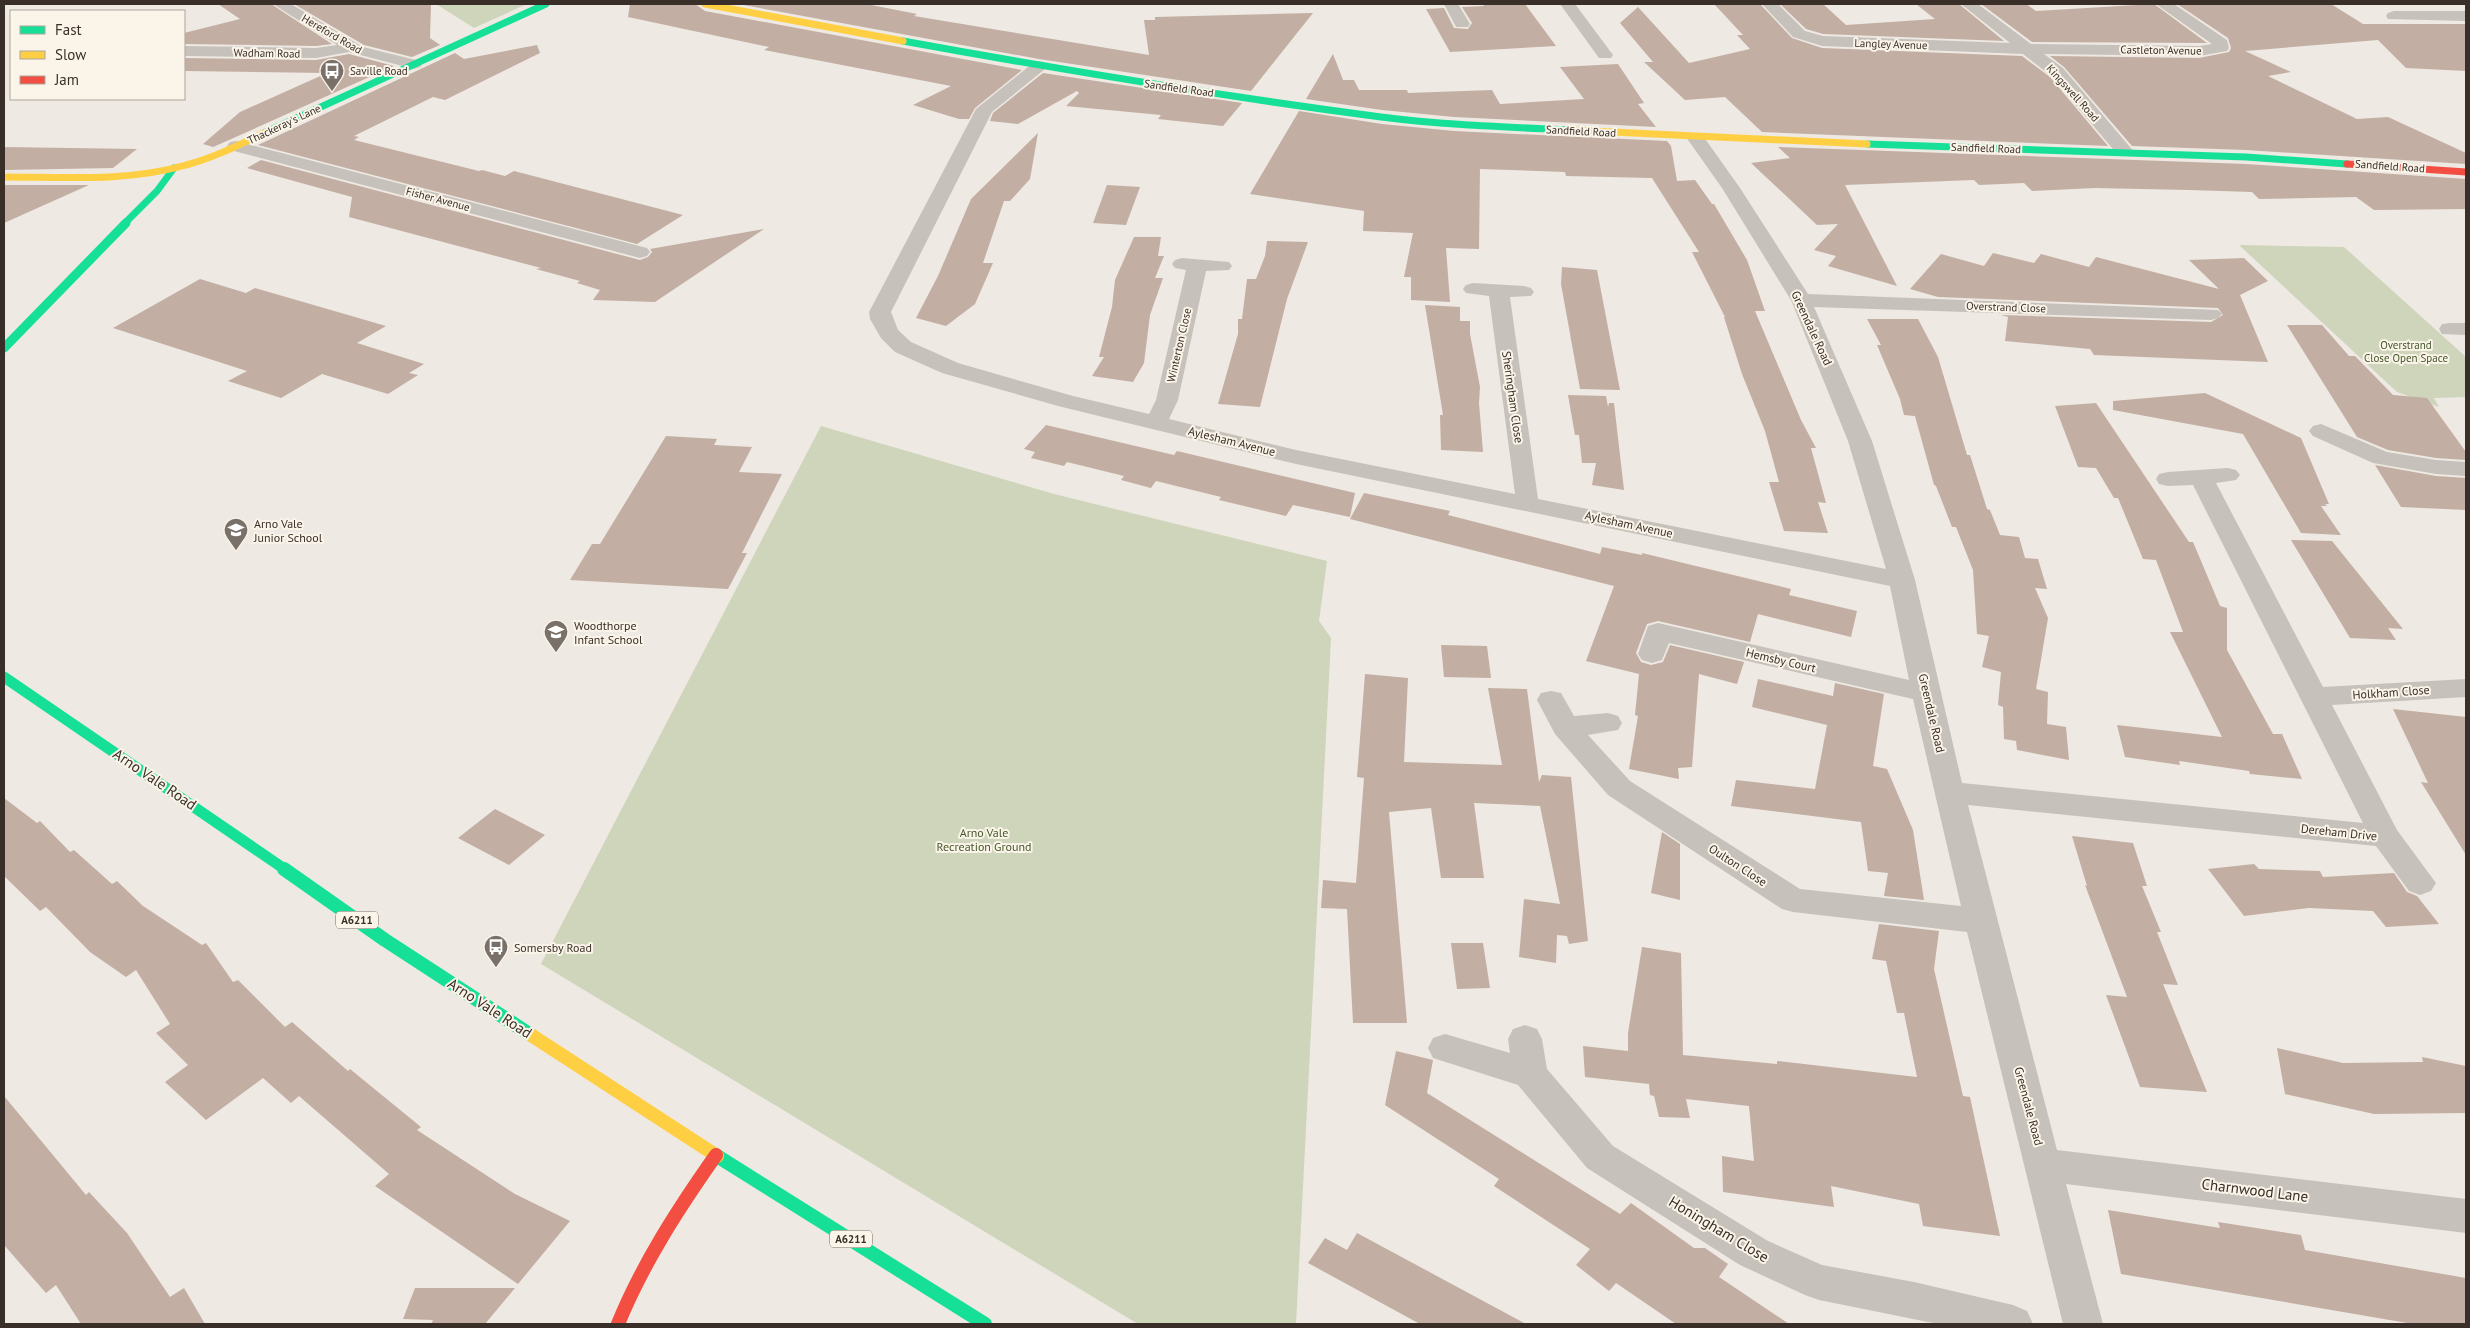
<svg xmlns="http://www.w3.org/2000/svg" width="2470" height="1328" font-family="'PT Sans',sans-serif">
<rect width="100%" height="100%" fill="#eee9e2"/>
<g fill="#ced5bb">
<polygon points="436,4 527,4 474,28"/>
<polygon points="2239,245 2344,247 2466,357 2466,397 2434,398 2439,407 2397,392"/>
<polygon points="821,426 1054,494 1327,561 1319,621 1331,638 1296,1324 1138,1324 541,964"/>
</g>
<g fill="#c3aea3">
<polygon points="218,4 271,4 332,44 316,46 184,44 184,33 240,19"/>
<polygon points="294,4 431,4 430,38 440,45 412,57 364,45"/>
<polygon points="630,4 695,4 705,11 1022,70 975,108 969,119 959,119 913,105 951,86 764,50 769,47 628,17"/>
<polygon points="738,4 866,4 917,14 914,16 1149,55 1144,20 1155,20 1155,17 1313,13 1251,91 1039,59"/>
<polygon points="1483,4 1525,4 1556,46 1450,52 1426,9 1444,8 1454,28 1468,29 1472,23 1462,7 1484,6"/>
<polygon points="1714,4 1760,4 1792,38 1822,48 2022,56 2050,77 2108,146 1762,132 1725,97 1685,100 1644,62 1653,62 1620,23 1638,7 1689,63 1750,49 1737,35 1743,35"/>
<polygon points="1780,4 1823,4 1846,25 1935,19 1916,4 1959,4 2004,41 1823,34 1806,29"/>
<polygon points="1981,4 2026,4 2036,11 2154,4 2207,43 2032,42"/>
<polygon points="2177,4 2331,4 2363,24 2466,24 2466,71 2406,68 2378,40 2245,51 2291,72 2268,76 2357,119 2388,117 2466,153 2466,164 2246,150 2132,146 2064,67 2050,56 2199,58 2229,52 2231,48 2228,38"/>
<polygon points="537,45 540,53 445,100 433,97 354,136 359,137 354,140 479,171 482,170 505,176 514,171 683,215 637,244 258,145 455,53 464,59"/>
<polygon points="349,54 394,66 229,140 213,147 203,144 240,112 327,73 184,71 184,58 316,60"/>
<polygon points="1333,54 1343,80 1354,80 1359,90 1407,90 1408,93 1492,90 1500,104 1584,99 1560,67 1618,64 1644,103 1638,104 1656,127 1454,117 1382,110 1306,99"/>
<polygon points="1043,73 1242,103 1223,126 1158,119 1161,115 1066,106 1079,93 1077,91 1018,124 990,121 993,113"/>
<polygon points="1299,111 1382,124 1454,131 1667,141 1671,146 1677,181 1695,180 1712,204 1714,204 1747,260 1765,311 1755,311 1801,420 1816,448 1811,448 1826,503 1818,502 1828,533 1784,531 1769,482 1779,482 1765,431 1742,374 1724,317 1725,317 1692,252 1699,252 1652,178 1566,176 1565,172 1480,169 1479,249 1446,248 1450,302 1411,300 1411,277 1404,277 1413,233 1363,231 1364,211 1250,194"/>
<polygon points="1038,133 1030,179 1010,201 1004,201 983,263 993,263 975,304 946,326 916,318 938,276 971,199"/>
<polygon points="4,147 137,149 113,168 4,170"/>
<polygon points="1778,147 2246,164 2466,179 2466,209 2374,210 2356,197 2259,199 2252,192 2189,190 2095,188 2032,191 2024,183 1979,185 1974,180 1845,185 1897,286 1828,266 1836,256 1814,250 1838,224 1817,225 1751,163 1790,158"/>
<polygon points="261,160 640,260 648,257 652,252 650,249 764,229 655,302 593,300 600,290 577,283 580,281 536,269 541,268 349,217 352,197 247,168"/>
<polygon points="4,185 89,185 4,223"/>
<polygon points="1107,185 1140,187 1126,225 1093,223"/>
<polygon points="1134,237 1161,237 1158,256 1164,256 1155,278 1163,278 1150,315 1144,363 1133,382 1092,376 1104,357 1099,357 1112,307 1115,280"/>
<polygon points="1267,241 1308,242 1287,299 1260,407 1218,404 1238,334 1238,319 1242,319 1247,279 1256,279 1265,256"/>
<polygon points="1993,253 2034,263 2041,254 2089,267 2096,257 2219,289 2189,260 2244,258 2268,281 2240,295 2268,362 2094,355 2090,349 2005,341 2008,317 2001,315 2211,322 2223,315 2218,308 1938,297 1910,289 1941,254 1984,266"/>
<polygon points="1562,267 1597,270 1620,390 1580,389 1561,284"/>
<polygon points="200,279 246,293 255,288 386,326 357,343 424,364 409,373 418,375 388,394 322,374 281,398 228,381 247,371 113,328"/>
<polygon points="1425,305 1460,307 1460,321 1470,321 1470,334 1480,387 1479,403 1483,452 1441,450 1440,415 1443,415"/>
<polygon points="1867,319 1918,319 1938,357 1967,455 1970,455 1987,509 1990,510 2000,535 2019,537 2025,558 2038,559 2047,589 2035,588 2048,618 2036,689 2048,692 2047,724 2066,727 2069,760 2017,750 2016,741 2004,739 2003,707 1998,705 2001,672 1982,667 1989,636 1977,634 1973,570 1956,527 1952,527 1936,486 1934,485 1915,416 1904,415 1900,399 1877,345 1881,345"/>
<polygon points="2287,325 2322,325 2349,356 2355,356 2393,395 2427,398 2466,452 2466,460 2436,458 2388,450 2357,437"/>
<polygon points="2205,393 2301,438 2329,504 2325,504 2327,506 2321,506 2341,535 2301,533 2243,434 2113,410 2113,401"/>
<polygon points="1568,395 1606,396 1608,407 1609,403 1614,403 1624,490 1592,485 1596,463 1582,463 1579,435 1575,435"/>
<polygon points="2096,403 2189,542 2193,542 2220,606 2227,608 2227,650 2273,734 2282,734 2302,779 2250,774 2249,771 2179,761 2180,765 2125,757 2117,725 2222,737 2170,632 2183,632 2156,560 2143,559 2118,498 2114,498 2096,468 2078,467 2055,406"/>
<polygon points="1046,425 1174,455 1177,451 1355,493 1350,517 1293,505 1286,516 1219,500 1221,497 1156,481 1151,488 1121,480 1124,476 1067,462 1064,466 1031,458 1035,452 1024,449"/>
<polygon points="666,436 717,439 714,445 752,447 739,472 782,474 742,553 747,553 728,589 570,580 592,544 600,544"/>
<polygon points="2375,465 2436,476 2466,478 2466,510 2401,507"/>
<polygon points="1364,493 1450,511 1448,515 1600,554 1602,547 1642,555 1642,553 1791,589 1789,595 1857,611 1851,637 1758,614 1750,642 1658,621 1647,624 1636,653 1641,662 1651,665 1663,662 1670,645 1744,662 1737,684 1699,674 1692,767 1678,768 1679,779 1629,769 1638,716 1635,715 1639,674 1586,661 1614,586 1350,519"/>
<polygon points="2291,540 2332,541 2403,629 2388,628 2396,640 2350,638"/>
<polygon points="1441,645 1487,646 1491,678 1444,677"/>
<polygon points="1365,674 1408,678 1404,762 1502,765 1488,688 1527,689 1539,782 1542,775 1571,777 1588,941 1569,944 1567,936 1557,935 1556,963 1519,957 1524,899 1560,904 1540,806 1474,803 1484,878 1441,878 1431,808 1389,812 1407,1023 1353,1023 1347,909 1321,908 1323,880 1356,883 1364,778 1357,777"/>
<polygon points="1758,679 1833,696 1835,683 1884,694 1873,766 1887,769 1913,830 1924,900 1884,896 1888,873 1868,871 1861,822 1731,806 1736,780 1815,789 1827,725 1752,707"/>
<polygon points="2393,709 2466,717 2466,855 2421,782 2428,783"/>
<polygon points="4,798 37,823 40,821 70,852 74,850 112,884 117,881 143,906 202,945 206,943 233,982 238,980 285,1027 292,1022 348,1071 350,1069 421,1127 417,1130 515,1194 570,1221 518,1284 375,1186 389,1174 299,1096 291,1103 263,1078 206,1120 165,1082 188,1065 156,1033 170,1024 136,970 126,977 90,952 46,907 40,911 4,876"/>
<polygon points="495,809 545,835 509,865 458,838"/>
<polygon points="1662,832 1680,844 1680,900 1651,893"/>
<polygon points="2072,836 2133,843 2147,886 2142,886 2161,932 2157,932 2178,985 2163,984 2207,1092 2140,1087 2106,995 2127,997 2085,885 2087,886"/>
<polygon points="2254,864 2259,869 2320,871 2323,877 2394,873 2407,892 2417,896 2439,924 2386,927 2373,911 2309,908 2244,916 2208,869"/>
<polygon points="1879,924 1939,931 1934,969 1963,1096 1970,1097 2000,1236 1923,1226 1919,1204 1831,1186 1834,1207 1723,1192 1722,1156 1754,1161 1749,1106 1686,1099 1690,1118 1659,1117 1654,1096 1650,1095 1649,1084 1585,1077 1583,1046 1628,1051 1628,1033 1642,947 1681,953 1683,1055 1777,1064 1777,1061 1917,1077 1904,1013 1897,1013 1886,961 1872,959"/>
<polygon points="1451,943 1483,943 1490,988 1457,989"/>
<polygon points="2277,1048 2343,1063 2423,1062 2422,1057 2466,1066 2466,1113 2374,1114 2285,1094"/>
<polygon points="1396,1051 1433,1060 1427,1093 1620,1214 1631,1203 1694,1248 1705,1248 1728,1264 1719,1277 1789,1324 1676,1324 1616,1283 1609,1291 1576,1265 1590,1249 1494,1186 1499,1179 1385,1105"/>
<polygon points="4,1096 86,1195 89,1192 127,1233 170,1297 184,1288 205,1324 81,1324 56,1285 46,1293 4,1245"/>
<polygon points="2108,1210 2220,1228 2218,1222 2301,1235 2305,1250 2466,1278 2466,1324 2413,1324 2121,1274"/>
<polygon points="1357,1233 1526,1324 1420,1324 1308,1263 1325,1238 1347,1250"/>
<polygon points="415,1288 515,1288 485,1324 431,1324 433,1320 403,1319"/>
</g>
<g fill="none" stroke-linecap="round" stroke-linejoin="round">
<g fill="#c7c1bb" fill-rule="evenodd">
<polygon points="273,4 291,4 363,47 420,61 422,64 420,67 414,69 349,52 316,58 184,56 184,46 316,48 337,45"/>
<polygon points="1444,4 1458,4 1470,24 1468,27 1456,27"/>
<polygon points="1560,4 1575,4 1613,55 1611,58 1599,58"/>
<polygon points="1762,4 1778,4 1805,31 1823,36 2010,43 1961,4 1978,4 2031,44 2199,46 2212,44 2156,4 2174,4 2227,40 2229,48 2227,51 2199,56 2044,54 2063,68 2130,147 2133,151 2130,155 2118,155 2051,76 2023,54 1822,46 1793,37"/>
<polygon points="2394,11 2466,11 2466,21 2388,19 2386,16 2388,13"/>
<polygon points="1039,61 1045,63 1047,66 1045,69 992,112 891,312 898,330 911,342 958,363 1073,396 1149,414 1156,400 1186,270 1175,268 1172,264 1175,260 1182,258 1229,262 1232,266 1229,270 1206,271 1178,400 1169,419 1296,450 1515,494 1489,296 1466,293 1463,289 1466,285 1473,283 1524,286 1531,288 1534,292 1531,296 1510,297 1538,499 1886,569 1848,441 1791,300 1722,188 1686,137 1689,133 1701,133 1740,188 1808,294 2218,310 2222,314 2218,318 2211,320 1814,307 1872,441 1915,580 1962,783 2363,823 2193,485 2168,486 2159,484 2156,479 2159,474 2168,472 2228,468 2236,470 2240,475 2236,480 2216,483 2323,687 2466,679 2466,697 2332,705 2397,830 2436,883 2431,891 2420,895 2409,891 2376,846 1968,805 2057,1150 2466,1199 2466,1233 2066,1184 2103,1324 2063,1324 1967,932 1793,912 1782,909 1608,795 1555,734 1537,700 1541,693 1551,691 1561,693 1574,716 1608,713 1618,716 1622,723 1618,730 1588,735 1630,781 1800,889 1961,906 1913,699 1669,643 1662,660 1652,663 1642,660 1638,654 1648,626 1658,623 1909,680 1890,586 1296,464 1058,406 942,373 895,352 881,338 870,319 869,312 877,297 976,109 1033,63"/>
<polygon points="236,141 647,248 650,252 647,256 640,258 230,150 227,146 230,142"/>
<polygon points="2450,323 2466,323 2466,335 2442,334 2439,329 2442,324"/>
<polygon points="2321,424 2387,452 2436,460 2466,462 2466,476 2436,474 2373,463 2313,436 2309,431 2313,426"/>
<polygon points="1525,1025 1537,1029 1542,1039 1547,1069 1613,1146 1768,1241 1822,1265 1914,1282 2013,1305 2027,1311 2033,1324 1938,1324 1819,1300 1805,1295 1740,1265 1587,1168 1518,1085 1433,1058 1428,1048 1433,1038 1445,1034 1510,1053 1508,1039 1513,1029"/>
</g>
<g stroke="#16e098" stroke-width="7">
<path d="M903,41C1062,70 1221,96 1381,117C1444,125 1507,127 1570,130"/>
<polyline points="264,133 546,4"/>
<polyline points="1867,144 2246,157 2347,164"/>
<polyline points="124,224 157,191 174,168"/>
</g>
<polyline stroke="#16e098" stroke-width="9" points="4,348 126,223"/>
<polyline stroke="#16e098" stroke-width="11" points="4,677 286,870"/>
<g stroke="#16e098" stroke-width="14">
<polyline points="284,869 385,940 531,1035"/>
<polyline points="717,1156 985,1324"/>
</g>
<g stroke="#ffcf43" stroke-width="7">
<polyline points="705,4 903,41"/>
<polyline points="1570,130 1867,144"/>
<path d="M4,177C64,177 128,182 186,165C213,158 239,145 264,133"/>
</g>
<polyline stroke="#ffcf43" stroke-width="14" points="531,1035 717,1156"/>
<polyline stroke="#f24e42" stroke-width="7" points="2347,164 2466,172"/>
<path stroke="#f24e42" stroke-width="14" d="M618,1324C643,1263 678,1209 716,1155"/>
</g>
<defs>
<symbol id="bus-pin" viewBox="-11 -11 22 30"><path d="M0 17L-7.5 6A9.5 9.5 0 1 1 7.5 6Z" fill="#787069" stroke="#fbf4e9"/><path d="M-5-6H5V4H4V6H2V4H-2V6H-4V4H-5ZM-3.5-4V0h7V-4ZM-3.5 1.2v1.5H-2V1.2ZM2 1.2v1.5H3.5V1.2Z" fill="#fff"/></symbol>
<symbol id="school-pin" viewBox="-11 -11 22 30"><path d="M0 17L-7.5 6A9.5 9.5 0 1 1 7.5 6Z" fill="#787069" stroke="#fbf4e9"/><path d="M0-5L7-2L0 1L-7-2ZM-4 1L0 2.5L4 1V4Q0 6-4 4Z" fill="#fff"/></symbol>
</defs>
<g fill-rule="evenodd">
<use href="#bus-pin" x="318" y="57" width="28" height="38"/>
<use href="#school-pin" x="222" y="516" width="28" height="38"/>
<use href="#school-pin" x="542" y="618" width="28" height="38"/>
<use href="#bus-pin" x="482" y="933" width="28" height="38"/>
</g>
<g text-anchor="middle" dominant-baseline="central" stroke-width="4" stroke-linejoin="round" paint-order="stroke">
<g font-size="11" fill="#392f28" stroke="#fbf4e9">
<text transform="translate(332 34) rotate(30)">Hereford Road</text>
<text transform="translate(1891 44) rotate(2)">Langley Avenue</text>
<text transform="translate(2161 50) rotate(1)">Castleton Avenue</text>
<text transform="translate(267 53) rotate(1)">Wadham Road</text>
<text transform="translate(1179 88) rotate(8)">Sandfield Road</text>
<text transform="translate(2073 93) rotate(48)">Kingswell Road</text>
<text transform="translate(284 124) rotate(-25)">Thackeray's Lane</text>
<text transform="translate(1581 131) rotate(3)">Sandfield Road</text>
<text transform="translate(1986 148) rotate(2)">Sandfield Road</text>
<text transform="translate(2390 166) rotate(4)">Sandfield Road</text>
<text transform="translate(438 199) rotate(15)">Fisher Avenue</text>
<text transform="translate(2006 307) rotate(2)">Overstrand Close</text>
<text transform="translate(1179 345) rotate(-77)">Winterton Close</text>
</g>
<g font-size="11" fill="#392f28" stroke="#fbf4e9" text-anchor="start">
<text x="350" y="71">Saville Road</text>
</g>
<g font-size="11" fill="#45582b" stroke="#fbf4e9">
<text x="2406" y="345">Overstrand<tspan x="2406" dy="13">Close Open Space</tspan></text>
</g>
<g fill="#fbf4e9" stroke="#736a62" stroke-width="1">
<rect x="336" y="911.5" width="42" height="17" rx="4"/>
<rect x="830" y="1230.5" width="42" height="17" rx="4"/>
</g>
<g font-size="11" font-weight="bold" fill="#392f28">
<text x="357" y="920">A6211</text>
<text x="851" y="1239">A6211</text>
</g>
<g font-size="12" fill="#392f28" stroke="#fbf4e9">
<text transform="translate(1812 328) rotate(65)">Greendale Road</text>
<text transform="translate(1513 397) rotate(82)">Sheringham Close</text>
<text transform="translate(1232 441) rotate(14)">Aylesham Avenue</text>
<text transform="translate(1629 524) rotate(12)">Aylesham Avenue</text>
<text transform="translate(1781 660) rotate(13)">Hemsby Court</text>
<text transform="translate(2391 692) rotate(-4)">Holkham Close</text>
<text transform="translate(1932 713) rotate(77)">Greendale Road</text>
<text transform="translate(2339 832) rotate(6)">Dereham Drive</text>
<text transform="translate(1738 865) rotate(33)">Oulton Close</text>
<text transform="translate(2029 1106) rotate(75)">Greendale Road</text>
</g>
<g font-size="12" fill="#392f28" stroke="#fbf4e9" text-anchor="start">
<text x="254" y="523">Arno Vale<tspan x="254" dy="14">Junior School</tspan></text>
<text x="574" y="625">Woodthorpe<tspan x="574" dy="14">Infant School</tspan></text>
<text x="514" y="947">Somersby Road</text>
</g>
<g font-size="12" fill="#45582b" stroke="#fbf4e9">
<text x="984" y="832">Arno Vale<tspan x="984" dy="14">Recreation Ground</tspan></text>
</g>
<g font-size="15" fill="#392f28" stroke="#fbf4e9">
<text transform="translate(155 779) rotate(34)">Arno Vale Road</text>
<text transform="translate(490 1008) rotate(33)">Arno Vale Road</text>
<text transform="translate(2255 1190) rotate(7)">Charnwood Lane</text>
<text transform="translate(1719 1229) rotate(31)">Honingham Close</text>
</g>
</g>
<rect width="2470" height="1328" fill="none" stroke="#392f28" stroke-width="10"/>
<rect x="10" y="10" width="175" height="90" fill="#fbf4e9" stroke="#ada59c"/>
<rect x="20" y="26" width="25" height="8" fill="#16e098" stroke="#ada59c"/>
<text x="55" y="35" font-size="15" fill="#392f28">Fast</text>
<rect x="20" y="51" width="25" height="8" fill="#ffcf43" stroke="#ada59c"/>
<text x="55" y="60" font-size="15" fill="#392f28">Slow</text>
<rect x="20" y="76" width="25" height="8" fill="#f24e42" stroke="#ada59c"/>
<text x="55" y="85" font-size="15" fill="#392f28">Jam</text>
</svg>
